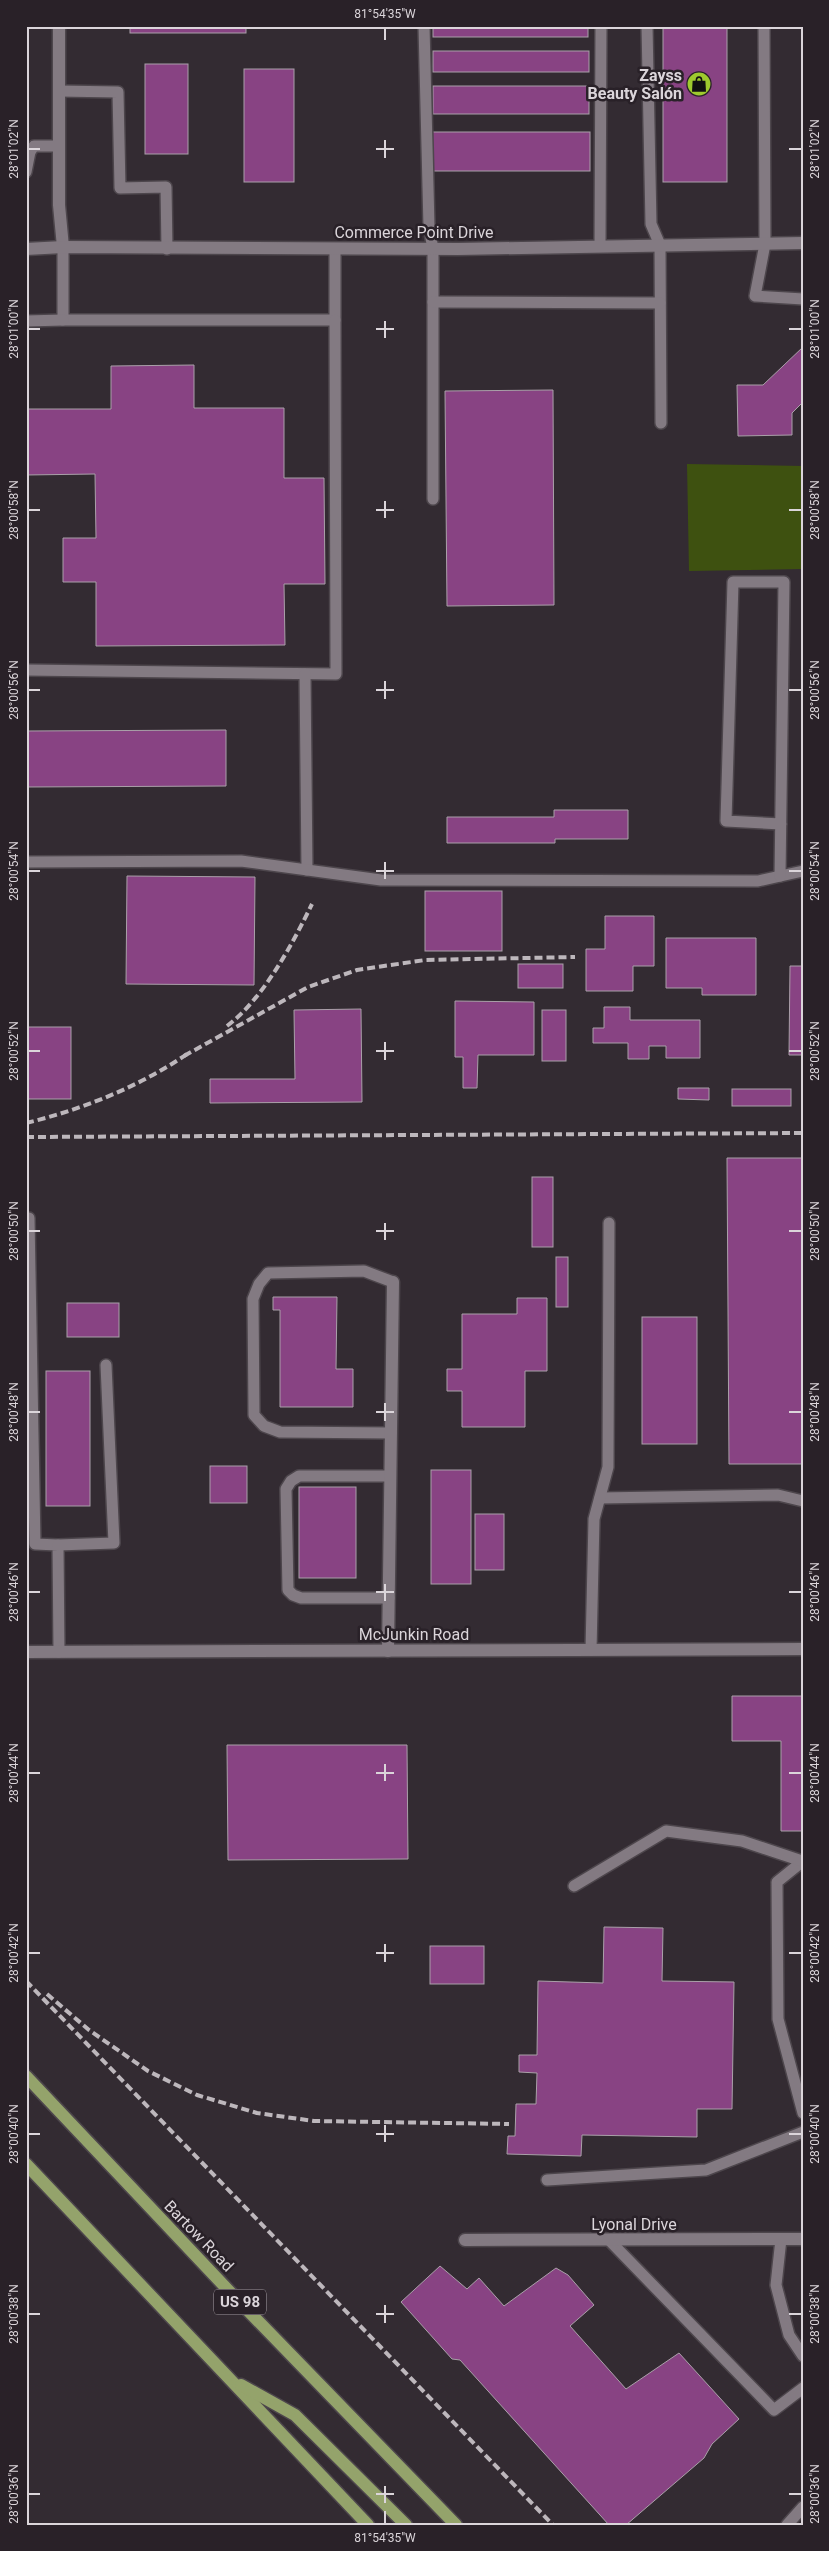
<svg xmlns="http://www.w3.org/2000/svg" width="829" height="2551" font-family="Roboto,sans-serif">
<rect width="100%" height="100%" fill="#332b32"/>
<polygon fill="#3e5110" points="687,464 803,466 803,569 689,571"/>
<g fill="#884383" stroke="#aaa0a9">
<rect x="130" y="26" width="116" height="7"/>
<rect x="433" y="26" width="155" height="11"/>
<rect x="663" y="26" width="64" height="156"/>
<rect x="433" y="51" width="156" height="21"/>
<rect x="145" y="64" width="43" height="90"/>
<rect x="244" y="69" width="50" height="113"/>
<rect x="433" y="86" width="156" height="28"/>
<rect x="431" y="132" width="159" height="39"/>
<polygon points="803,347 803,402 792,413 792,435 738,436 737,385 763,385"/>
<polygon points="194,365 194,408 284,408 284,478 324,478 325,584 284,584 285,645 96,646 96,582 63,582 63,538 96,538 95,474 26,475 26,409 111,409 111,366"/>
<polygon points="553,390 554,605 447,606 445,391"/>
<polygon points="226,730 226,786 26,787 26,731"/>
<polygon points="554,810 628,810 628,839 555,839 555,843 447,843 447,817 554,817"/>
<polygon points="127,876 255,877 254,985 126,984"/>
<rect x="425" y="891" width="77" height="60"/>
<polygon points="605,916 654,916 654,966 633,966 633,991 586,991 586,949 605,949"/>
<polygon points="666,938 756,938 756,995 702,995 702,988 666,988"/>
<rect x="518" y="964" width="45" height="24"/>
<polygon points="790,966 803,966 803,1055 789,1055"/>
<polygon points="455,1001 534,1002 534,1055 478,1055 477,1088 463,1088 463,1057 455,1057"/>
<polygon points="604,1007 630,1007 630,1020 700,1020 700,1058 666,1058 666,1046 649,1046 649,1059 628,1059 628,1043 593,1043 593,1028 604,1028"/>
<polygon points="361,1009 362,1102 210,1103 210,1079 295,1079 294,1010"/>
<rect x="542" y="1010" width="24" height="51"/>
<rect x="26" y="1027" width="45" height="72"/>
<polygon points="678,1088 709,1088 709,1100 678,1099"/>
<rect x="732" y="1089" width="59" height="17"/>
<polygon points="727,1158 803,1158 803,1464 729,1464"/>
<rect x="532" y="1177" width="21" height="70"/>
<rect x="556" y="1257" width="12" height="50"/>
<polygon points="273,1297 337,1297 336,1369 353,1369 353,1407 280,1407 280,1310 273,1310"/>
<polygon points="517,1298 547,1298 547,1371 525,1371 525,1427 462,1427 462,1391 447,1391 447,1369 462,1369 462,1314 517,1314"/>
<rect x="67" y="1303" width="52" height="34"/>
<rect x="642" y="1317" width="55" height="127"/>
<rect x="46" y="1371" width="44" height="135"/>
<rect x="210" y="1466" width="37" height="37"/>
<rect x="431" y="1470" width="40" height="114"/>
<rect x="299" y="1487" width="57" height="91"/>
<rect x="475" y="1514" width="29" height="56"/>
<polygon points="732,1696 803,1696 803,1831 781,1831 781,1741 732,1741"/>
<polygon points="227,1745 407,1745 408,1859 228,1860"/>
<polygon points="604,1927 663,1928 662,1981 734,1982 732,2109 697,2109 697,2137 582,2135 581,2156 507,2154 508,2136 515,2136 516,2104 536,2104 537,2073 519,2072 519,2055 537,2055 538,1981 603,1983"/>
<rect x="430" y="1946" width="54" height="38"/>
<polygon points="440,2266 467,2289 479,2278 504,2306 556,2268 568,2275 594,2305 570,2326 626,2389 679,2353 739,2419 712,2444 704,2458 626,2525 609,2525 460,2360 452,2359 401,2302"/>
</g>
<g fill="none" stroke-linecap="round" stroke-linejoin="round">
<defs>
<g id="service">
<polyline points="424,26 429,227 433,249 433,499"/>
<polyline points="647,26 651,224 660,245 661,423"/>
<polyline points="764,26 765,244 755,296 803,299"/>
<polyline points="59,91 118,92 120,188 166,187 167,249"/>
<polyline points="26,172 30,152 34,146 59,146"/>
<polyline points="600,246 601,26"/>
<polyline points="63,247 63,320 335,320 335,249"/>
<polyline points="433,302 660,303"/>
<polyline points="26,321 63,320"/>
<polyline points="26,670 336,674 335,320"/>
<polyline points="305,674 307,870"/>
<polyline points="26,862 241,861 381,880 758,881 803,871"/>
<polyline points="780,876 784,582 733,582 726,821 781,824"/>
<polyline points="29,1218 35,1544 58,1545 59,1652"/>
<polyline points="391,1433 280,1432 264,1426 254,1415 253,1299 259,1284 268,1273 364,1271 393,1282"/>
<polyline points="600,1498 778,1495 803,1501"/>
<polyline points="58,1545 114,1543 106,1365"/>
<polyline points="389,1598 301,1598 293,1595 288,1590 286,1489 291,1481 299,1476 390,1476"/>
<polyline points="591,1650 594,1519 608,1467 609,1223"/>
<polyline points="803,1861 777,1882 778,2019 803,2113"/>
<polyline points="574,1886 666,1831 742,1841 802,1861"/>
<polyline points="547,2180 706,2170 803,2132"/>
<polyline points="781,2239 776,2285 789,2335 803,2356"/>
<polyline points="609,2240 774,2410 803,2388"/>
<polyline points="787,2525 803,2507"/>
</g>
<g id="minor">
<polyline points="59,26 59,205 63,247"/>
<polyline points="388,1651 393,1282"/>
<polyline points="26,1652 803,1649"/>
<polyline points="465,2240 803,2239"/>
</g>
<polyline id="tertiary" points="26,249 63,247 458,249 803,243"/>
<g id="primary">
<polyline points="26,2076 230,2292 456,2525"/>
<polyline points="26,2164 368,2525"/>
<polyline points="241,2385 295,2415 406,2525"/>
</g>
</defs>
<use href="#service" stroke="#4d464c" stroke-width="14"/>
<use href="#minor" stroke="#4d464c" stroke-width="15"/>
<use href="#tertiary" stroke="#4d464c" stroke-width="15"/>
<use href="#primary" stroke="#4d464c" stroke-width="15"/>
<use href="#service" stroke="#837a82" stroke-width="11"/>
<use href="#minor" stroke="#837a82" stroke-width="12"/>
<use href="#tertiary" stroke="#837a82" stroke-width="12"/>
<use href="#primary" stroke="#94a36b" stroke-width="12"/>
<g stroke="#bdb7bc" stroke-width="4" stroke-dasharray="8 4" stroke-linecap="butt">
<path d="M227,1026C263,999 292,945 312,904"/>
<polyline points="184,1056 308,987 357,970 425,960 575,957"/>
<path d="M26,1123C84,1109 141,1086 190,1052"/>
<polyline points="26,1137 803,1133"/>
<polyline points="26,1981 553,2525"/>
<polyline points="47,1994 89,2030 148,2071 197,2095 257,2113 314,2121 509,2124"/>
</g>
</g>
<path fill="none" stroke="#dbd5da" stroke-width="2" d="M385,28V40M385,140V158M28,149H40M376,149H394M789,149H802M385,321V338M28,329H40M376,329H394M789,329H802M385,501V518M28,510H40M376,510H394M789,510H802M385,681V699M28,690H40M376,690H394M789,690H802M385,862V879M28,871H40M376,871H394M789,871H802M385,1042V1060M28,1051H40M376,1051H394M789,1051H802M385,1223V1240M28,1231H40M376,1231H394M789,1231H802M385,1403V1421M28,1412H40M376,1412H394M789,1412H802M385,1584V1601M28,1592H40M376,1592H394M789,1592H802M385,1764V1781M28,1773H40M376,1773H394M789,1773H802M385,1944V1962M28,1953H40M376,1953H394M789,1953H802M385,2125V2142M28,2134H40M376,2134H394M789,2134H802M385,2305V2323M28,2314H40M376,2314H394M789,2314H802M385,2486V2503M28,2494H40M376,2494H394M789,2494H802M385,2511V2524"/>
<defs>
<symbol id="shop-disc" viewBox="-11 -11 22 22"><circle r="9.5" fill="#9eca2e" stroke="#292128"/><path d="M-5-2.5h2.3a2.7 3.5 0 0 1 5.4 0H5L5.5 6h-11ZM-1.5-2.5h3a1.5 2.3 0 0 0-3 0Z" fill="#111"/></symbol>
</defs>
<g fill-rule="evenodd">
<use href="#shop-disc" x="685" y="70" width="28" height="28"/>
</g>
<g text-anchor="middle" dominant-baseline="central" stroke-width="5" stroke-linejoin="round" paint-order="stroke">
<rect fill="#292128" stroke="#a69fa5" stroke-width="1" x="214" y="2289.5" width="52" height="25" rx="4"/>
<g font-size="15" font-weight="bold" fill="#dbd5da">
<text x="240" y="2302">US 98</text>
</g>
<g font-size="16" font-weight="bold" fill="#dbd5da" stroke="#292128" text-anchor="end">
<text x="682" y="75">Zayss<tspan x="682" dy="18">Beauty Salón</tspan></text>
</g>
<g font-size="16" fill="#dbd5da" stroke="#292128">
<text x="414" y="232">Commerce Point Drive</text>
<text x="414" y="1634">McJunkin Road</text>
<text x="634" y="2224">Lyonal Drive</text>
<text transform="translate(199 2236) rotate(46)">Bartow Road</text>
</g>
</g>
<rect width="829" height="2551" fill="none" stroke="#292128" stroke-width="55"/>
<rect x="28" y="28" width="774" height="2496" fill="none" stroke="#dbd5da" stroke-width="2"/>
<g font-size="12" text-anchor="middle" fill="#dbd5da">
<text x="385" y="18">81°54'35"W</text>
<text transform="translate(14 149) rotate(-90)" y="4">28°01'02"N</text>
<text transform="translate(815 149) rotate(-90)" y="4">28°01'02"N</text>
<text transform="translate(14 329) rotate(-90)" y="4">28°01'00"N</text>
<text transform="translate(815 329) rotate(-90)" y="4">28°01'00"N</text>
<text transform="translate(14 510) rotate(-90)" y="4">28°00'58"N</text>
<text transform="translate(815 510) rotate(-90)" y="4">28°00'58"N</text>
<text transform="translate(14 690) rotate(-90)" y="4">28°00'56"N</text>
<text transform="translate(815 690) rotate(-90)" y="4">28°00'56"N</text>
<text transform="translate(14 871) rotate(-90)" y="4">28°00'54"N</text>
<text transform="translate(815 871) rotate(-90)" y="4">28°00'54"N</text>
<text transform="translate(14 1051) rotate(-90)" y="4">28°00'52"N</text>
<text transform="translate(815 1051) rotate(-90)" y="4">28°00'52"N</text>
<text transform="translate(14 1231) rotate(-90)" y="4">28°00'50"N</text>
<text transform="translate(815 1231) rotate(-90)" y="4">28°00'50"N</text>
<text transform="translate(14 1412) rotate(-90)" y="4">28°00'48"N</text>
<text transform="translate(815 1412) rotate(-90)" y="4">28°00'48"N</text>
<text transform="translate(14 1592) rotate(-90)" y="4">28°00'46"N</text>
<text transform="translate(815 1592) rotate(-90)" y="4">28°00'46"N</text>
<text transform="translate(14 1773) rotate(-90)" y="4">28°00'44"N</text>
<text transform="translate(815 1773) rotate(-90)" y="4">28°00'44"N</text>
<text transform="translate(14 1953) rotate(-90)" y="4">28°00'42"N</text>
<text transform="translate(815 1953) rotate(-90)" y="4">28°00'42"N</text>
<text transform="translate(14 2134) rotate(-90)" y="4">28°00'40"N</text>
<text transform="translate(815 2134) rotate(-90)" y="4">28°00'40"N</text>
<text transform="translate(14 2314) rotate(-90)" y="4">28°00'38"N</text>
<text transform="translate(815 2314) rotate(-90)" y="4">28°00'38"N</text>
<text transform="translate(14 2494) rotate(-90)" y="4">28°00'36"N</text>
<text transform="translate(815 2494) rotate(-90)" y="4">28°00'36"N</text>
<text x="385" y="2542">81°54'35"W</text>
</g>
</svg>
